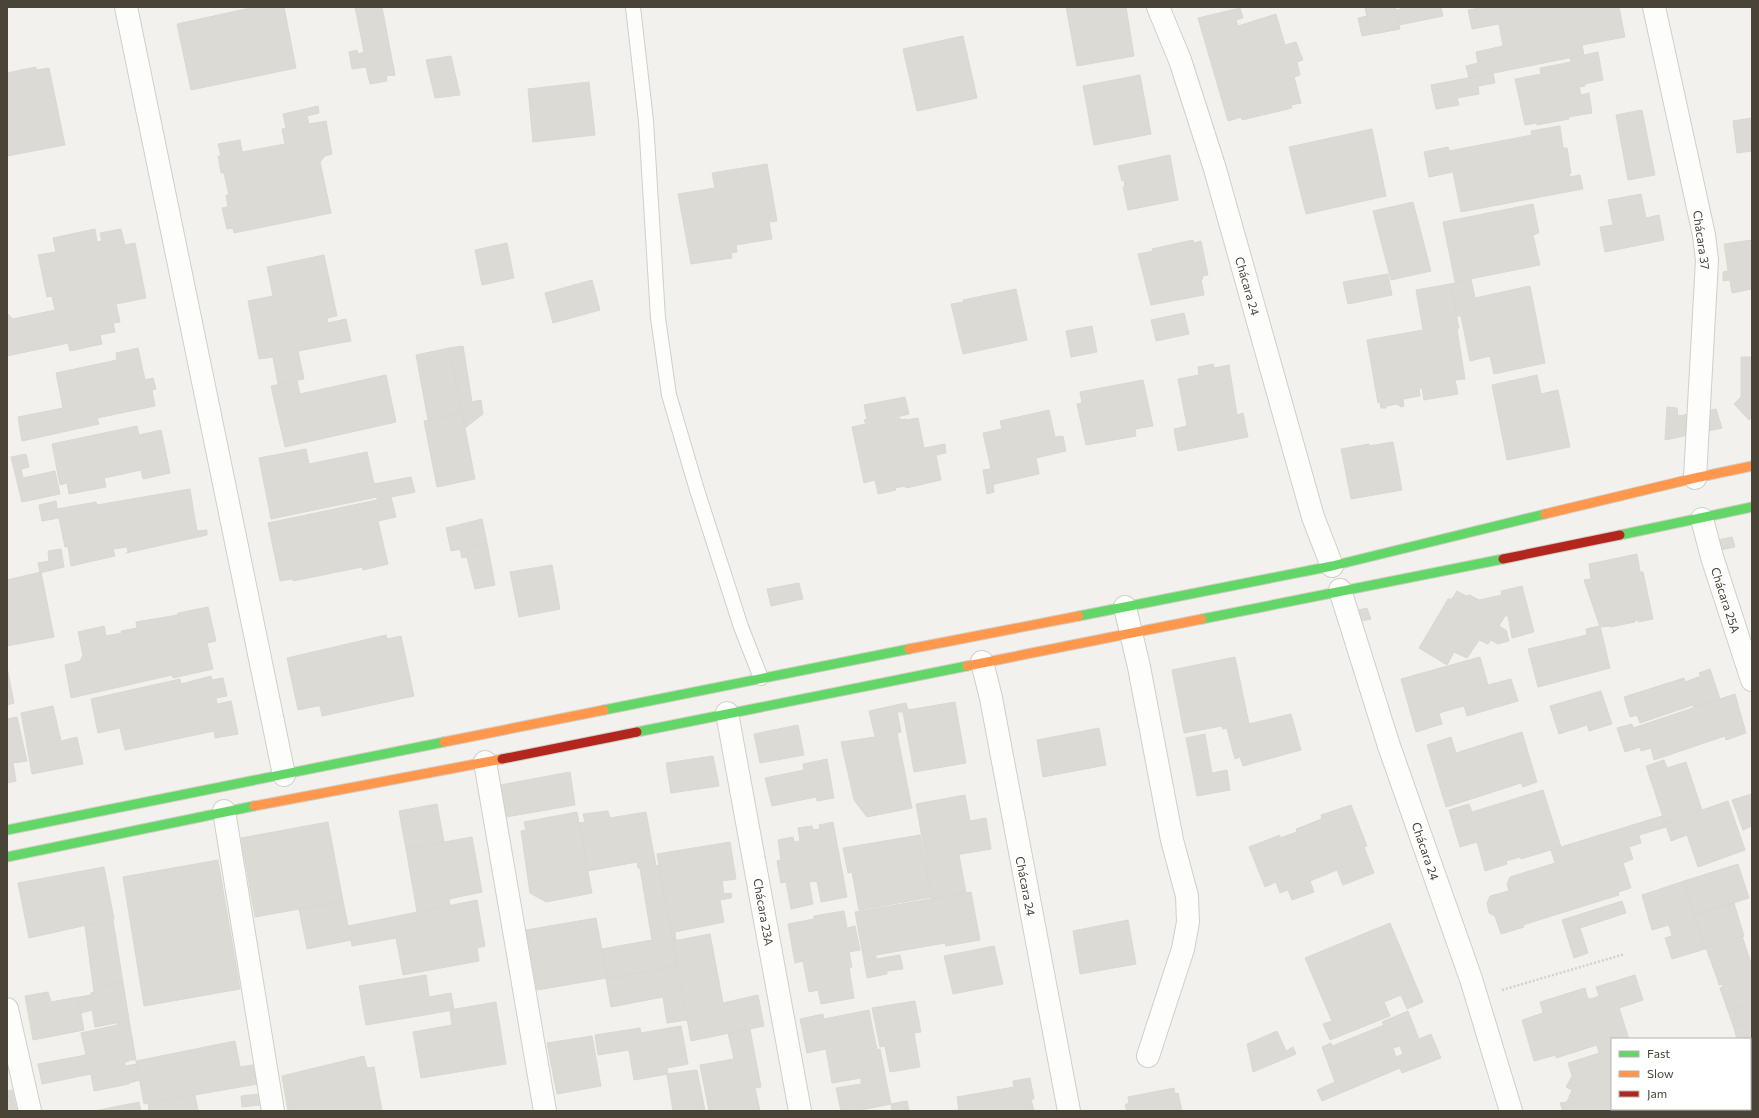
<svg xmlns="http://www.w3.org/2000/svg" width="1759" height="1118" font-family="Commissioner,sans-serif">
<rect width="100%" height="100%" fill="#f2f1ed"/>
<g fill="#dcdad5" stroke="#dbd8d2" fill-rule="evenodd">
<polygon points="255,7 284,7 296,68 191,90 177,24"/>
<polygon points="355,7 382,7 395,75 386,76 387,81 370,84 366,67 352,69 349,52 357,50 358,54 364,52"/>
<polygon points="1066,7 1126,7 1134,56 1077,66"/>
<polygon points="1365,7 1395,7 1400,29 1362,36 1358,18 1367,16"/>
<polygon points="1365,7 1395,7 1399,28 1380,33 1369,24"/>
<polygon points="1401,7 1441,7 1443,16 1399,25 1396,10 1401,9"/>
<polygon points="1486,7 1619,7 1625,37 1582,45 1584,55 1469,78 1466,66 1478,63 1476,52 1503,46 1499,24 1472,29 1468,10"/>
<polygon points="1240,8 1243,18 1236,20 1238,26 1276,14 1285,45 1296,42 1303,60 1297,62 1300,75 1294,77 1301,103 1291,105 1292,108 1242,120 1241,117 1228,121 1198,18"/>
<polygon points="963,36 977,98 917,111 903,49"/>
<polygon points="1598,52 1603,80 1585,84 1585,86 1579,87 1581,95 1589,93 1592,113 1568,117 1569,119 1537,125 1536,123 1525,125 1515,79 1541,74 1540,68 1571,62 1570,58"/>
<polygon points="451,56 460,95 435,98 426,60"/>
<polygon points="36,67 36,70 49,68 65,145 7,156 7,73"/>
<polygon points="1493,73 1495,83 1478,86 1479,94 1457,98 1459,105 1436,109 1431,85"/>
<polygon points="1140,75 1151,134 1094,145 1083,86"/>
<polygon points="589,82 595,135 533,142 528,89"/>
<polygon points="318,106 319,113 307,116 309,124 326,121 332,154 325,156 320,162 331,213 234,233 233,228 227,229 222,208 228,207 226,195 229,195 224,173 221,173 218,156 221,156 218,144 240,140 242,152 285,144 282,129 286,128 283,114"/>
<polygon points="1642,110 1655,175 1628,180 1616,115"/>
<polygon points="1752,118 1752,151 1737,153 1733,121"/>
<polygon points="1560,126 1563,148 1567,148 1571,173 1569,174 1570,177 1580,175 1583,189 1461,212 1453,172 1429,177 1424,152 1448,147 1449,151 1532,135 1531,131"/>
<polygon points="1372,129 1386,196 1306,214 1289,147"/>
<polygon points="1170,155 1178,200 1128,210 1123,187 1125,187 1124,180 1122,181 1118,166"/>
<polygon points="767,164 777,221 769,222 772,239 736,245 737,252 731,253 732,258 691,264 678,194 715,188 712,173"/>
<polygon points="1641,194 1646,218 1659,215 1664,240 1605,252 1600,227 1613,225 1608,200"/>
<polygon points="1413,202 1431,271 1391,280 1373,211"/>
<polygon points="1533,204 1539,233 1533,235 1540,265 1455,282 1443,222"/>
<polygon points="95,229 97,242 102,241 100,233 121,229 125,245 135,243 146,298 116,304 120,322 113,323 115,332 100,335 102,344 70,351 68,343 7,356 7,313 13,319 55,310 52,296 47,297 38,255 56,252 53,238"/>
<polygon points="1193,240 1194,243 1201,241 1208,275 1202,276 1203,279 1201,279 1204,295 1151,305 1138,254 1153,251 1152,249"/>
<polygon points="1752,240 1752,289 1732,293 1730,280 1723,281 1723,272 1728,271 1724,244"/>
<polygon points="507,243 514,278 482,285 475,250"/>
<polygon points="324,255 337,316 327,318 328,323 346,319 351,341 298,351 304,379 278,384 273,357 259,359 248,301 273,296 267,267"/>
<polygon points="1388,274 1392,295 1348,304 1343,282"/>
<polygon points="1471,279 1475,298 1530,286 1545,363 1494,374 1490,356 1470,361 1461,316 1457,316 1450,284"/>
<polygon points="592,280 600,310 553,323 545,293"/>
<polygon points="1450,284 1459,328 1457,329 1465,379 1455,380 1458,394 1424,400 1422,388 1419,388 1420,396 1403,399 1404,406 1401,407 1397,404 1386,406 1386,408 1381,408 1380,402 1378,403 1367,340 1423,330 1416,290"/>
<polygon points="1016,289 1027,340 963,354 951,304 964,302 963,300"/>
<polygon points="1184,313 1189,334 1156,341 1151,320"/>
<polygon points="1092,326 1097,352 1071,357 1066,331"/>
<polygon points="463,346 472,402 481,400 483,414 465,428 449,348"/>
<polygon points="138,348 145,380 153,378 156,389 152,390 155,406 97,418 99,424 22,441 18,417 63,408 56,373 117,360 116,353"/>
<polygon points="449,348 462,413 428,420 416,355"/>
<polygon points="1741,357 1752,357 1752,417 1749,420 1734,404 1741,397"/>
<polygon points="1213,364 1214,368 1229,365 1237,415 1243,413 1248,437 1178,451 1174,429 1187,426 1178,379 1199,375 1198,367"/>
<polygon points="386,375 396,422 285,447 271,386 297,381 300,394"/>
<polygon points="1537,375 1541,394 1558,390 1570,447 1507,460 1492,385"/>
<polygon points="1143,380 1153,426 1135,429 1136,436 1086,445 1077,404 1082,403 1080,392"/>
<polygon points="905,397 909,414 893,418 893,419 900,418 900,420 906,419 906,420 918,418 924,448 945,444 946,453 936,455 941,480 906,488 905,486 895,488 896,490 878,494 875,480 864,483 852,427 866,424 864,420 867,419 864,405"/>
<polygon points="1667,407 1677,408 1678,416 1716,409 1722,428 1665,440"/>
<polygon points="1049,410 1055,437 1063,436 1066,451 1036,458 1039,474 995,484 993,485 994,492 987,494 983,470 991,469 983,433 1002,429 1000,421"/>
<polygon points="462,413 475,479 437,487 424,421"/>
<polygon points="137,426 139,435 161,430 170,473 143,479 141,470 104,478 106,487 69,494 67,483 60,485 52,444"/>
<polygon points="1393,442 1402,490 1351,499 1341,449 1369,444 1369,446"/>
<polygon points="306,449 309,464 367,452 374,484 411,477 415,492 377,500 377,497 271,519 259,458"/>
<polygon points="26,454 29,467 21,469 23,478 55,471 60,494 22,502 11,457"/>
<polygon points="190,489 197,531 207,530 207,535 126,553 128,552 127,547 113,549 115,556 71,566 68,547 65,547 59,518 42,521 39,505 56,501 57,509 96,502 97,505"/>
<polygon points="391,497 396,517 378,521 388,564 363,570 362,567 293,581 293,579 280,581 268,523"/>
<polygon points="482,519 487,543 451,551 446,528"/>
<polygon points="1732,537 1735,547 1716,551 1713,541"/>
<polygon points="487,543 495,585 475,589 467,557 462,558 460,549"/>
<polygon points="61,549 64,567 40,573 38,563 49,561 48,551"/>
<polygon points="1637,554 1640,572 1643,572 1653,619 1638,622 1638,620 1635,620 1635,622 1610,627 1610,626 1600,627 1584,580 1591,579 1589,564"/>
<polygon points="552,565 560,609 519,617 510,572"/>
<polygon points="41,572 54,637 7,646 7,580"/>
<polygon points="799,583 803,599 771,606 767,589"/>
<polygon points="1522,586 1534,632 1512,638 1508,616 1505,616 1499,626 1506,630 1509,641 1498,644 1491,640 1488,644 1479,640 1467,658 1454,652 1447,665 1419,648 1448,599 1452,599 1457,591 1466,596 1470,595 1479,600 1502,595 1501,591"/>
<polygon points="208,607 216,641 207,643 213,669 173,678 172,675 71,698 65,665 80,661 83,655 78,632 104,626 106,636 122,633 121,631 137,628 136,622 178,615 178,613"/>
<polygon points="1367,608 1371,619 1352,623 1350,612"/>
<polygon points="1600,626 1610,668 1538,687 1528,649 1587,635 1586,629"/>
<polygon points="386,635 387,639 401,636 414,696 322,716 320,706 317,706 298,710 287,658"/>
<polygon points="1235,657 1249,724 1223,729 1222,726 1184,733 1172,670"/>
<polygon points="1480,657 1488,685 1511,679 1518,701 1467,716 1464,706 1439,713 1442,724 1416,732 1401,679"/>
<polygon points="7,667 14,703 7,705"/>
<polygon points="1710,669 1720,699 1694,708 1693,705 1640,723 1637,715 1630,717 1624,697 1684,678 1685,682 1701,676 1699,673"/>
<polygon points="211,676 212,680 223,678 227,696 216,698 217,704 231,701 238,734 215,738 214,731 125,750 120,728 98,733 91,699 180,679 181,684"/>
<polygon points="1601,691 1612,724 1589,731 1587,725 1559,734 1550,706"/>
<polygon points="1735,694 1746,733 1726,740 1725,736 1654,760 1651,748 1641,751 1633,728"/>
<polygon points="955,702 966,763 914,772 903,712 898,712 896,705 906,703 908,710"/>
<polygon points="896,705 901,732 897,733 912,808 867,817 854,800 841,742 875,737 869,711"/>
<polygon points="53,706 61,741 77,737 83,764 32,774 21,713"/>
<polygon points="1291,714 1301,750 1243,766 1240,757 1235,759 1227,729"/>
<polygon points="17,717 27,761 13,763 16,781 7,783 7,719"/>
<polygon points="1632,724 1640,747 1625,752 1617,728"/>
<polygon points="798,725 804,755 760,763 754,734"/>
<polygon points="1099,728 1106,765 1043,777 1037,740"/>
<polygon points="1522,732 1537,782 1523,787 1521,783 1446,807 1427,745 1451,737 1456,753"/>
<polygon points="1205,734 1212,773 1227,770 1230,790 1197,796 1186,738"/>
<polygon points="713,756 719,786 671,793 666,763"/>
<polygon points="827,759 834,798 817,801 816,797 772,806 765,778 804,770 803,764"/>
<polygon points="1664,760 1667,768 1686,762 1702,810 1665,823 1646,766"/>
<polygon points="570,772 575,805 506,817 500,785"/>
<polygon points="1543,790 1561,847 1521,859 1520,857 1506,861 1507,864 1485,871 1477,842 1460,847 1449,810 1469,804 1472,812"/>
<polygon points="1752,794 1752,826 1743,830 1732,800"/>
<polygon points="965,795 970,821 986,818 991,849 926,860 916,804"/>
<polygon points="1728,801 1745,850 1698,867 1687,835 1671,841 1665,823"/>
<polygon points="437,804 444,842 406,849 399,811"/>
<polygon points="1351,805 1367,846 1364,847 1374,873 1343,885 1337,870 1310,881 1314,892 1292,900 1288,890 1280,893 1276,882 1265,887 1249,847 1280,835 1280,838 1297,832 1296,829 1322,819 1321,815"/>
<polygon points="608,811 610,818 646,812 656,866 659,865 677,966 607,979 602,949 652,940 640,868 638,868 637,862 588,871 579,823 585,822 583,814"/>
<polygon points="577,812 592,893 546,902 530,893 521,831 526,830 524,822"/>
<polygon points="1662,816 1666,827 1639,835 1641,843 1629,847 1633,859 1623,863 1631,888 1618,892 1619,895 1523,925 1524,927 1501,934 1495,916 1489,913 1487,903 1490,896 1509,891 1507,884 1510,877 1555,863 1551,850"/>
<polygon points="328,822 343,901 255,917 241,838"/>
<polygon points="833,822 847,897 821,902 817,881 809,882 813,904 791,909 786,882 781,883 777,861 781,860 778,840 793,837 794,842 800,841 798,828 812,826 813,830 820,829 819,825"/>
<polygon points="920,835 932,897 859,910 852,872 848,873 843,848"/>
<polygon points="472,837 482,892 449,899 450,906 417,912 406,849"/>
<polygon points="730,842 736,879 722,881 724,894 731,893 732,896 731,898 720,900 724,922 675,932 676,940 673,941 657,854"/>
<polygon points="959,855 966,893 932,899 925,861"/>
<polygon points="218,860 240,989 144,1006 123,877"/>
<polygon points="1738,864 1749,898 1694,915 1684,881"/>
<polygon points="104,867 114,919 29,938 18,883"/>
<polygon points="1684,881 1705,949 1672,959 1665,938 1672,936 1669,925 1652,930 1642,895"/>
<polygon points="971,892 980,940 946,946 945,943 876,955 876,959 864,961 855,912"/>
<polygon points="477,900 485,946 477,948 479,961 403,975 396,938 352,946 348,926"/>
<polygon points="343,901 351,940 307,949 299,909"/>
<polygon points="1622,901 1626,913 1580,928 1588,953 1574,958 1562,920"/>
<polygon points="1734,903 1744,936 1705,949 1694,915"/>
<polygon points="844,911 847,928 855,926 860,950 849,952 852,967 849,968 854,998 821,1004 818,990 809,992 803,961 795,963 788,924 814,919 814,916"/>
<polygon points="596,918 607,978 537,990 526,930"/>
<polygon points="113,920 129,1020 95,1027 93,1010 82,1012 79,997 91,995 91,993 94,992 85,926"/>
<polygon points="1128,920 1136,964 1080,974 1073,931"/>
<polygon points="1390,923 1423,1002 1407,1009 1401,995 1384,1002 1390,1016 1330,1040 1323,1024 1332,1021 1305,958"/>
<polygon points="710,934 723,1003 758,995 764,1026 691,1041 673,941"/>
<polygon points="1742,936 1752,966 1752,970 1718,981 1706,948"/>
<polygon points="994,946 1003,984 953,994 944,956"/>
<polygon points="900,955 903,969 887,971 887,974 867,978 864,961"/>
<polygon points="677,966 687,1020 667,1023 663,997 611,1007 606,979"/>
<polygon points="1752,969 1752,1003 1728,1011 1720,988 1723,987 1722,984 1719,985 1718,981"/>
<polygon points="426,975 429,997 451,993 454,1010 366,1025 359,986"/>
<polygon points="1635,975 1643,1000 1619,1008 1629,1039 1612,1039 1612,1049 1599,1053 1597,1045 1556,1058 1556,1055 1534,1061 1522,1020 1543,1013 1540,1002 1585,988 1588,999 1594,998 1599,996 1596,987"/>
<polygon points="122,982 129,1020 95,1027 92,1010 81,1013 78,998 91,996 91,993 95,993 95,987"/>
<polygon points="48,992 51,1002 78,997 84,1030 33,1040 25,996"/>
<polygon points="915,1001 921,1032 914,1033 920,1067 890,1072 885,1046 880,1047 872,1008"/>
<polygon points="496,1002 506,1064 421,1078 413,1032 452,1025 450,1010"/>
<polygon points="1752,1003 1752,1023 1734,1028 1728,1011"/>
<polygon points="869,1010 877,1050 880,1049 891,1104 856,1111 841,1111 836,1088 861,1084 861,1078 832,1083 826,1049 807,1053 800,1019 823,1014 824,1019"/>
<path d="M1408,1011L1419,1039L1431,1034L1441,1058L1402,1073L1400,1068L1322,1101L1317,1090L1335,1082L1322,1047L1331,1043L1332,1046L1384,1025L1382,1022ZM1400,1046L1403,1054L1396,1057L1393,1048Z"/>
<polygon points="129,1020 136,1060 128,1060 129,1061 125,1062 125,1066 137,1064 140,1080 129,1083 129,1084 94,1091 91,1074 42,1084 38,1064 86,1055 81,1033 117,1025 117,1023"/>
<polygon points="1752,1023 1752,1072 1750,1073 1750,1039 1737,1039 1734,1028"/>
<polygon points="681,1026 688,1064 667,1068 668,1074 634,1080 629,1050 598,1055 595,1035 640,1028 641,1033"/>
<polygon points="750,1029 761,1087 755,1088 760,1111 709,1111 700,1065 734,1059 728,1033"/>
<polygon points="1277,1031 1286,1051 1293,1047 1296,1054 1253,1072 1247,1044"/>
<polygon points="592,1036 601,1086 557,1094 547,1043"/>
<polygon points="235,1041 240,1067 253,1065 257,1084 144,1104 136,1061"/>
<polygon points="1612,1049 1612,1109 1630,1109 1623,1111 1563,1111 1560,1103 1567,1102 1572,1090 1566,1087 1572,1076 1568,1063"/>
<polygon points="364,1056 367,1068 374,1067 382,1111 288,1111 282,1076"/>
<polygon points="697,1070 705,1111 673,1111 667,1074"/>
<polygon points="1030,1078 1034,1099 1031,1099 1034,1111 959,1111 957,1097 1014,1087 1013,1081"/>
<polygon points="1174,1088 1175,1094 1178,1093 1182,1111 1127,1111 1125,1105 1129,1103 1128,1097"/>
<polygon points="12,1090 17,1111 7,1111 7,1091"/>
<polygon points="259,1094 260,1105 242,1107 241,1096"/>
<polygon points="195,1095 198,1111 149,1111 148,1103"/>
<polygon points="907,1101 909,1111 892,1111 891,1104"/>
<polygon points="139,1102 141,1111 94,1111"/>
</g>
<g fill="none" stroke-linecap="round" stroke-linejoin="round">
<defs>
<polyline id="lane" points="633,7 646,121 658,318 669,395 697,490 741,627 761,678"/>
<g id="street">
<polyline points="126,7 284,775"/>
<polyline points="1158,7 1180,60 1215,169 1313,517 1332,566"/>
<polyline points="1654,7 1704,235 1707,260 1695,478"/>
<polyline points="1702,519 1712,557 1752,680"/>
<polyline points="1340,590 1389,746 1471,979 1511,1111"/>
<polyline points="1125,607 1139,667 1172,840 1187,896 1188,922 1183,949 1148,1056"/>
<polyline points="982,662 991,698 1069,1111"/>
<polyline points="727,713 800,1111"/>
<polyline points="485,762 545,1111"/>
<polyline points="224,811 273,1111"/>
<polyline points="7,1009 30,1111"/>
</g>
<g id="fast">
<polyline points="1620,535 1752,507"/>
<polyline points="1079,616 1332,566 1545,514"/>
<polyline points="1202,619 1503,559"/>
<polyline points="604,710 909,649"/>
<polyline points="637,732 967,666"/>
<polyline points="7,830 444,742"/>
<polyline points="7,857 254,806"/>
</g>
<g id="slow">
<polyline points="1545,514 1695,478 1752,466"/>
<polyline points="909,649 1079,616"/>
<polyline points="967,666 1202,619"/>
<polyline points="444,742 604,710"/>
<polyline points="254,806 502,759"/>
</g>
<g id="jam">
<polyline points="1503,559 1620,535"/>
<polyline points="502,759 637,732"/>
</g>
</defs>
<use href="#lane" stroke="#d0cfca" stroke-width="16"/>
<use href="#street" stroke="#d0cfca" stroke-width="24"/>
<use href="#fast" stroke="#d2cec4" stroke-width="11"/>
<use href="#slow" stroke="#d2cec4" stroke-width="11"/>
<use href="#jam" stroke="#d2cec4" stroke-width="11"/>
<polyline stroke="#d2d1cb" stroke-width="2.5" stroke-dasharray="2 2" stroke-linecap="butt" points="1502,990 1625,954"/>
<use href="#lane" stroke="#fdfdfc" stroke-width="14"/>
<use href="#street" stroke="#fdfdfc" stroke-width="22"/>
<use href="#fast" stroke="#63d668" stroke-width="9"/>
<use href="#slow" stroke="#ff974d" stroke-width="9"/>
<use href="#jam" stroke="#b3261e" stroke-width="9"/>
</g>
<g text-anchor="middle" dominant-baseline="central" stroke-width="3" stroke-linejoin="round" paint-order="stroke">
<g font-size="12" fill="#494338" stroke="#fff">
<text transform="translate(1702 240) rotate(82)">Chácara 37</text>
<text transform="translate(1248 286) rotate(74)">Chácara 24</text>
<text transform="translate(1726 600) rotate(72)">Chácara 25A</text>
<text transform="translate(1426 851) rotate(71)">Chácara 24</text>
<text transform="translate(1026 886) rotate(79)">Chácara 24</text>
<text transform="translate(764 912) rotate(80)">Chácara 23A</text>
</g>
</g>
<rect width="1759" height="1118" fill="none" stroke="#494338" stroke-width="16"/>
<rect x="1611" y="1038" width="140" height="72" fill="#ffffff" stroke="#b6b4af"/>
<rect x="1619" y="1051" width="20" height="6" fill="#63d668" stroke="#b6b4af"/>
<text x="1647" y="1058" font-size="12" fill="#494338">Fast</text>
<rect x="1619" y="1071" width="20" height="6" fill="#ff974d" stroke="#b6b4af"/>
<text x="1647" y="1078" font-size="12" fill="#494338">Slow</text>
<rect x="1619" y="1091" width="20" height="6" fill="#b3261e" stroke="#b6b4af"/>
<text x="1647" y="1098" font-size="12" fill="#494338">Jam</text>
</svg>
